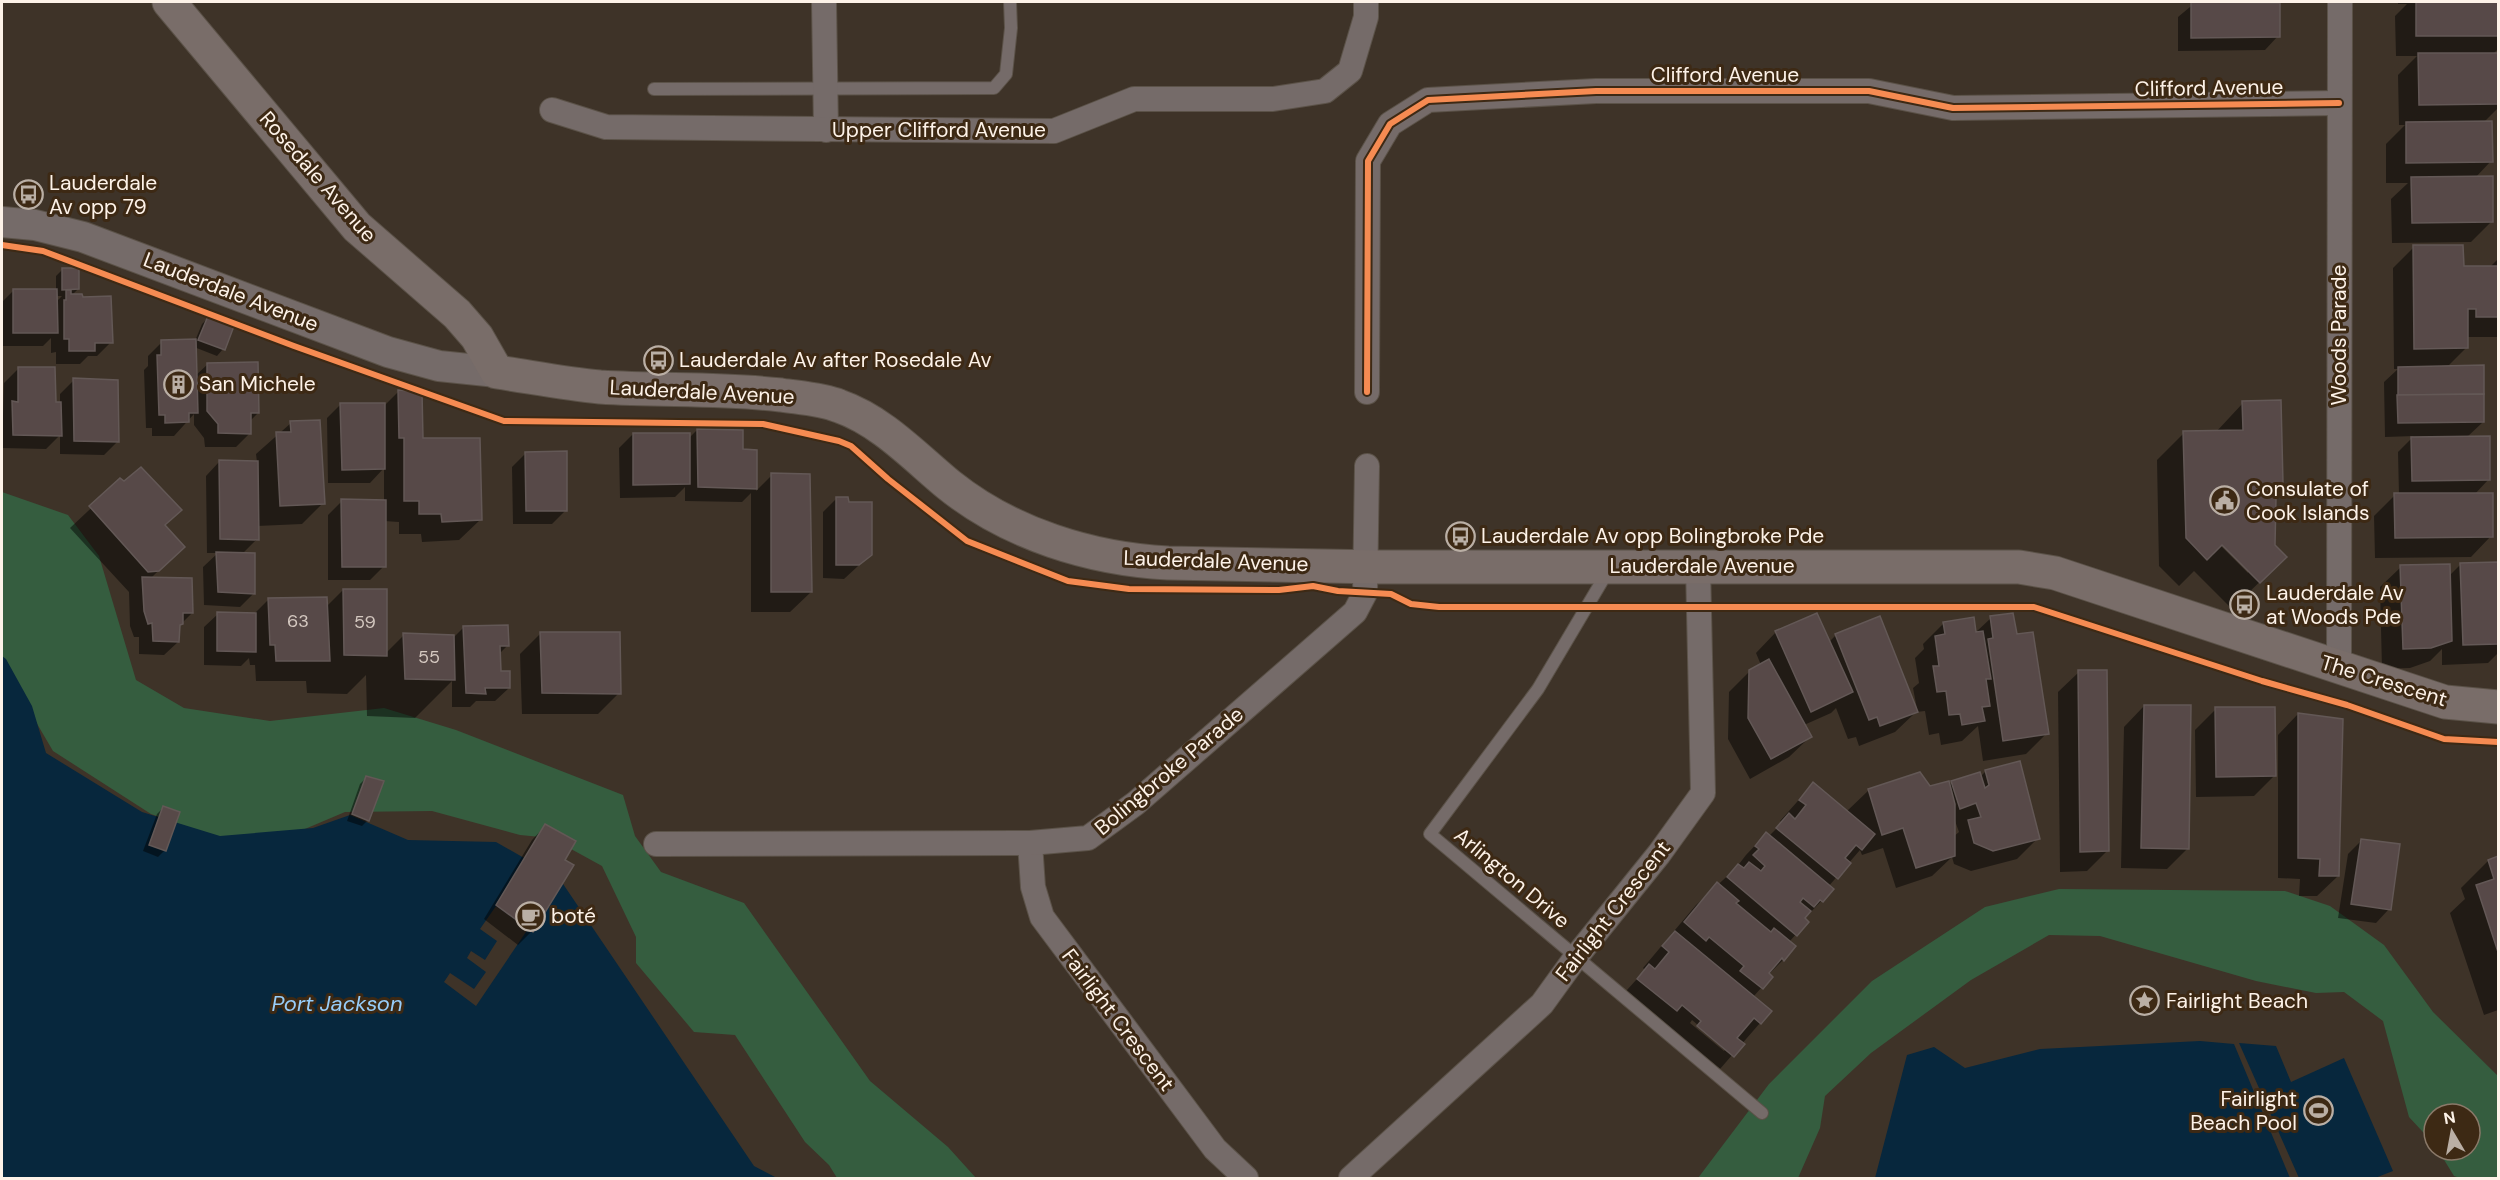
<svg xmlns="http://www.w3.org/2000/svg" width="2500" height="1180" font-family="'DM Sans',sans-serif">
<rect width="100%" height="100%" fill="#3e3328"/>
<g fill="#355d3f">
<polygon points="2,492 68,515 99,556 136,680 184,708 270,721 384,708 456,730 623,795 635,836 661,872 744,903 870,1081 948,1147 976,1178 837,1178 829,1165 805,1142 735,1035 694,1032 636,963 636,937 602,866 551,838 520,835 432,811 345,812 286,837 236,844 151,814 53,751 2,664"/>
<polygon points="2059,889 2285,891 2330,906 2384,945 2433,1012 2498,1076 2498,1178 2460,1178 2454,1176 2438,1150 2470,1150 2470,1114 2434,1114 2434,1144 2409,1117 2383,1021 2344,992 2316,993 2256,981 2100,936 2049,935 1971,980 1871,1053 1825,1096 1820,1128 1798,1178 1698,1178 1769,1084 1872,981 1985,907"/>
</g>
<g fill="#07273d">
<polygon points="2,656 6,659 32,706 46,753 142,812 220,836 313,828 350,815 408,840 496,842 559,878 754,1166 777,1178 2,1178"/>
<polygon points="2200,1041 2234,1044 2290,1178 1875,1178 1907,1055 1934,1047 1965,1068 2040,1049"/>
<polygon points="2239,1043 2276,1046 2291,1082 2344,1058 2393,1171 2375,1178 2299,1178"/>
</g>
<polygon fill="#3e3328" points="496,906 528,929 476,1006 444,982 450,973 474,989 486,972 467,958 471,951 485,960 497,941 480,929"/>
<g fill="#0007" fill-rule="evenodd">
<polygon points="2196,2 2276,2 2273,4 2278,36 2265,50 2178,51 2178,17"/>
<polygon points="2398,2 2498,2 2498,49 2493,54 2498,54 2498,108 2484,122 2491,161 2475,178 2492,221 2471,242 2392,243 2391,199 2408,183 2386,183 2386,144 2405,125 2399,125 2398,75 2417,56 2396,56 2395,16 2407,4 2398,4"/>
<polygon points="2414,247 2462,268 2490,267 2498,259 2498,337 2466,337 2466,348 2447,367 2483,422 2466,438 2488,480 2474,495 2491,536 2471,557 2375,558 2374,516 2395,495 2399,495 2398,452 2414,436 2385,437 2384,382 2398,369 2394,369 2393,268"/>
<path d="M62,270L78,289L71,296L111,342L97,356H88L80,364H56V352L51,353V338L43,346H2V302L14,290L56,291V276ZM56,296H62L56,302Z"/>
<polygon points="208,318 223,349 217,356 194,347 195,376 208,364 258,413 250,421 250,433 236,447 205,447 204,438 194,425 194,414 174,436 152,436 152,428 146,428 144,370 148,366 148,356 162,342 195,341 202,324"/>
<polygon points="18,369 54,403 60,403 60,394 74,380 118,441 104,455 60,454 60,435 46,449 2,448 4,383"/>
<polygon points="399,391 422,439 480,520 459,540 422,542 421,534 399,534 399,522 384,521 384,566 370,580 328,580 328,515 342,501 384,502 384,468 370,483 328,483 327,418 341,404 385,405"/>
<path d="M2243,403L2274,499L2273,546L2285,557L2232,609L2194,571L2179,586L2159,566L2157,460L2184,433L2216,432ZM2218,539L2248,569V573L2216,541Z"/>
<polygon points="291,423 323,503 302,524 257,526 257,539 242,554 254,593 240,607 204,605 203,567 218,553 207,553 206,476 219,462 257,462 256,454"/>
<polygon points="697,430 741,450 756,451 756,491 772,475 811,592 790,612 751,612 751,493 742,502 685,501 685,487 675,497 620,498 619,448 633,434 688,439"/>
<polygon points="526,453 566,510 552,524 513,524 512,467"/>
<polygon points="121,480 180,510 165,526 162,567 150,579 192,613 178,627 178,642 164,655 139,654 139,637 134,637 130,626 129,592 70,528"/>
<polygon points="837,498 871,554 844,579 823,578 823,512"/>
<polygon points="2498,563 2498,653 2488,663 2442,665 2442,649 2430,661 2410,668 2382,669 2380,587 2401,567 2449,576 2461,564"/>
<polygon points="343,590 386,653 404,635 452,639 464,627 508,645 499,654 500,673 509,688 495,701 476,701 470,707 452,707 452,681 415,718 367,716 366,675 347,694 307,693 306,681 256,681 255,665 250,665 249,658 241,666 204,665 204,627 218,614 253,615 269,599 326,607"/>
<polygon points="1991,618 2015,636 2047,733 2026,754 1983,761 1978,726 1962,741 1941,745 1939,733 1929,735 1925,711 1916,712 1895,732 1859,746 1856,737 1848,739 1836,708 1831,713 1804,725 1810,737 1789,757 1750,779 1728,739 1729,692 1750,671 1761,665 1756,653 1776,632 1829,642 1836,635 1917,709 1913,688 1919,683 1915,658 1924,649 1923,644 1944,623 1975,633"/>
<polygon points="541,633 619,693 598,714 522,714 520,654"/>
<polygon points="2079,672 2107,851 2087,871 2060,872 2058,692"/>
<polygon points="2144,706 2188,848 2167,869 2121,868 2124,727"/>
<polygon points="2216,709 2276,774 2254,796 2196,797 2195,730"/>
<polygon points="2298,714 2338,876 2317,896 2299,896 2300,879 2278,878 2278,735"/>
<path d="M1986,771L2038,838L2017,859L1971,871L1954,864L1952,857L1932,876L1896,888L1883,848L1862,855L1860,850L1828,887L1832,890L1804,919L1807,922L1789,942L1783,960L1769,974L1771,977L1753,997L1760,1023L1713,1077L1618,1000L1645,970L1643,968L1696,905L1736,868L1746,855L1766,834L1769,836L1782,823L1780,821L1813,784L1846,812L1869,790L1949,785L1952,782L1980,777ZM1954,818L1959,832L1953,837ZM1692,1020L1726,1049L1724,1051L1690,1023Z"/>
<polygon points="367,777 368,820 362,826 347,821 360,784"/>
<polygon points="163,808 165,850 158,857 143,851 157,814"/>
<polygon points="545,826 563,861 572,866 532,931 518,945 484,919 532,840"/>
<polygon points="2362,840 2389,909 2376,923 2338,918 2348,854"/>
<polygon points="2498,858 2498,1010 2484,1015 2450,913 2465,899 2461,888 2488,861"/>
</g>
<g fill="#574948" stroke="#635856" stroke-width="1.5">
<polygon points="2191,2 2280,3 2280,37 2191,38"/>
<rect x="2416" y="2" width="82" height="34"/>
<polygon points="2418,53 2498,53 2498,104 2419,105"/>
<polygon points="2492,121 2493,162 2406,163 2406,122"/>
<polygon points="2493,176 2493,222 2412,223 2411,177"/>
<polygon points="2413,245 2463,245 2464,266 2498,266 2498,317 2476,317 2476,309 2468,309 2468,348 2414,349"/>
<polygon points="62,268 79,268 79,289 62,290"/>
<polygon points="13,289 57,289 58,333 13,333"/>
<polygon points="66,290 71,290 71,294 82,294 83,297 111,296 113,343 95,343 95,351 69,351 69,339 64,339 64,300 66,300"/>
<polygon points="208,316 234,326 225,350 198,340"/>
<polygon points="196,339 198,413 189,413 189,422 165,423 165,415 159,415 157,355 161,355 161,340"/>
<polygon points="258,362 259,413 251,413 251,434 218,433 218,424 207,411 207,363"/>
<polygon points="2484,365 2484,394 2398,395 2398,367"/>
<polygon points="18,367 55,367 56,402 61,402 62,436 13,435 12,401 18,402"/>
<polygon points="73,378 118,380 119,442 74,441"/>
<polygon points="398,390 422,392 423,438 480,438 482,520 442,522 441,514 419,514 419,501 404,501 404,438 399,438"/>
<polygon points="2484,394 2484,422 2398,423 2397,395"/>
<polygon points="2281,400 2283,483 2276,499 2275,545 2287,557 2260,583 2222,545 2207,560 2186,538 2183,431 2243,430 2242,401"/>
<polygon points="340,403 385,403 385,469 342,470"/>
<polygon points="320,420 325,504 280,506 276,432 291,432 290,421"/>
<polygon points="697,429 743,430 743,449 757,450 757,489 698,487"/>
<polygon points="633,433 690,433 690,484 633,485"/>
<polygon points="2490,436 2490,480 2412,481 2411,437"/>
<polygon points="567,451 567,511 526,511 525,452"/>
<polygon points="219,460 258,461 259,540 220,539"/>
<polygon points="141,467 182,510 165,525 185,547 159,571 148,572 89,506 120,478 124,481"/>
<polygon points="771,473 810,474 812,592 771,592"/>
<polygon points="2394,493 2493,493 2493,537 2395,538"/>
<polygon points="836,497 848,497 849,502 872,502 872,555 859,565 836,565"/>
<polygon points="341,499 386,500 386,567 342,567"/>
<polygon points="216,552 255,553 255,594 218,592"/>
<polygon points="2498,562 2498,644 2463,645 2460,563"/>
<polygon points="2450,564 2452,641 2431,648 2403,649 2400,565"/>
<polygon points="142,577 192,578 193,613 183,613 183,624 180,625 179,642 153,641 152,623 148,624 144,611"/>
<polygon points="343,589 387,589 387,656 344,655"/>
<polygon points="327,597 330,661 276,661 275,645 270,645 268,598"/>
<polygon points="217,612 256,613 256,652 217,651"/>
<polygon points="1817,613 1853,692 1811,712 1775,631"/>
<polygon points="2013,613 2017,634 2033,632 2049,734 2003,741 1988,639 1993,638 1990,616"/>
<polygon points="1880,616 1918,712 1880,726 1877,717 1869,720 1835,634"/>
<polygon points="1974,617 1976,632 1983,631 1991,679 1986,679 1990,706 1982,707 1985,721 1962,725 1960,714 1949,715 1946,691 1937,692 1933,666 1939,666 1935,636 1945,634 1943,622"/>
<polygon points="508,625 509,646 500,646 501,671 510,671 510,688 485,688 486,694 466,693 463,626"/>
<polygon points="540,632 620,632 621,694 542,693"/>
<polygon points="403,633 454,635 455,680 405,679"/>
<polygon points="1769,659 1812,737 1771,759 1748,718 1749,670"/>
<polygon points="2078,670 2107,670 2109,851 2080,852"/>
<polygon points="2144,705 2191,705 2189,849 2141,848"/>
<polygon points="2215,707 2275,707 2276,776 2216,777"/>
<polygon points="2298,713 2343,719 2339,876 2319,876 2320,859 2298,858"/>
<polygon points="2020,761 2040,839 1993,851 1974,843 1968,820 1981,817 1976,803 1960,809 1951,781 1980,772 1985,788 1989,785 1985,770"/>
<polygon points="1920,772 1930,786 1949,781 1955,804 1955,856 1916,868 1903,828 1882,835 1868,789"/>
<polygon points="366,776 384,781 369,821 352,814"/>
<polygon points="1813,782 1875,834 1862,850 1856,845 1845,858 1851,863 1838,879 1776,828 1789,813 1795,819 1806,805 1799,800"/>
<polygon points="163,806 180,812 166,851 149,845"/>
<polygon points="545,824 576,841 565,860 574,865 533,932 496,905"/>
<polygon points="1766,832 1834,889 1823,902 1820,900 1814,907 1803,898 1800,902 1811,911 1805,918 1809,922 1797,936 1727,877 1738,864 1744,868 1749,862 1761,871 1765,866 1753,855 1759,849 1755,846"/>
<polygon points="2361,839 2400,844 2391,910 2351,904"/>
<polygon points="2498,856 2498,952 2476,885 2494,879 2488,860"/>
<polygon points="1717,882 1739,901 1736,903 1771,932 1774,928 1796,946 1784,961 1782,958 1769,973 1773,977 1763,989 1740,971 1744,966 1709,937 1706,941 1684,922"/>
<polygon points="1675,931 1772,1011 1761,1024 1754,1018 1737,1038 1745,1044 1734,1057 1697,1026 1701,1021 1682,1005 1677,1011 1637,979 1649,964 1655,969 1669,952 1662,946"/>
</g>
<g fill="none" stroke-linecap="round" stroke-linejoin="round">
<defs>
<g id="service">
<polyline points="654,89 994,88 1006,74 1011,28 1010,2"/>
<polyline points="1608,571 1538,689 1430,834 1762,1113"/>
</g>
<g id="minor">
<polyline points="824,2 826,130"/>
<polyline points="552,110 606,127 1054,131 1134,99 1273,99 1325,91 1350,71 1366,17 1366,2"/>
<polyline points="1367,392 1368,161 1390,124 1428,100 1596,91 1869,91 1953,108 2339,103"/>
<polyline points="2339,668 2340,2"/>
<polyline points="1030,843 1033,887 1042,917 1215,1149 1246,1178"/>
<polyline points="656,844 1030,843 1088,838 1136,803 1355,612 1365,593 1367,466"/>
<polyline points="1351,1178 1542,1004 1576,957 1659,854 1703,793 1698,566"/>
</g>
<polyline id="tertiary" points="2,222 35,225 83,237 388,352 439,366 497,372"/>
<path id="secondary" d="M169,2L357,227L457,314L477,337L497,372C531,377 566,384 600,387C661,391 721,388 781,395C801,398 821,399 839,406C882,421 915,457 949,485C1010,534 1091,559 1168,563L1379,567H2019L2055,573L2445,702L2498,707"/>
</defs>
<use href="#service" stroke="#5b5248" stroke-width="14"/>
<use href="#minor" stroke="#5b5248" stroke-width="26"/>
<use href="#tertiary" stroke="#5b5248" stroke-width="32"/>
<use href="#secondary" stroke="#5b5248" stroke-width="35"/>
<use href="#service" stroke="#756b69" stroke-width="12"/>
<use href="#minor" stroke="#756b69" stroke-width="24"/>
<use href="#tertiary" stroke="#756b69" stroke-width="30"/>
<use href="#secondary" stroke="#796d69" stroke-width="33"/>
<defs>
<g id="cycleway">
<polyline points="2,245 43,251 294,346 504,421 763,424 839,441 851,446 888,479 967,541 1068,581 1129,589 1279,590 1313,586 1338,591 1391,594 1411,604 1439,607 2034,607 2262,681 2347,705 2444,739 2498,742"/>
<polyline points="1367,392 1368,161 1390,124 1428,100 1596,91 1869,91 1953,108 2339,103"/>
</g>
</defs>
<use href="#cycleway" stroke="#3d2914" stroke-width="10"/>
<use href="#cycleway" stroke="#f68b52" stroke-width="6"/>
</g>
<defs>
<symbol id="bus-ring" viewBox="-11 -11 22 22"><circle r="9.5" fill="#3d2914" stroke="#baafa5" stroke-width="1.5"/><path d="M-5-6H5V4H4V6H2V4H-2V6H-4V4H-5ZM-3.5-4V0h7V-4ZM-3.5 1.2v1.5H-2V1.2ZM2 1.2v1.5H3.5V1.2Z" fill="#baafa5"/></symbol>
<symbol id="building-ring" viewBox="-11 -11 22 22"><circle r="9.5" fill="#3d2914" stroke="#baafa5" stroke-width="1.5"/><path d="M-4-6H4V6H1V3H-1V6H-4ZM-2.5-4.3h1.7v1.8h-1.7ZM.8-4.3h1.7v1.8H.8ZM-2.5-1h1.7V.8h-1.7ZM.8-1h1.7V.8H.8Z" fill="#baafa5"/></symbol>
<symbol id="civic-ring" viewBox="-11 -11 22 22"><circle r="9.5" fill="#3d2914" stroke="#baafa5" stroke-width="1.5"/><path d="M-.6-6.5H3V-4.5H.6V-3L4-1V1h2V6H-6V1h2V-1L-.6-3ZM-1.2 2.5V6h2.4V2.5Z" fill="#baafa5"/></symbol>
<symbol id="cafe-ring" viewBox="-11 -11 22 22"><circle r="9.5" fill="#3d2914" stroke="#baafa5" stroke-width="1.5"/><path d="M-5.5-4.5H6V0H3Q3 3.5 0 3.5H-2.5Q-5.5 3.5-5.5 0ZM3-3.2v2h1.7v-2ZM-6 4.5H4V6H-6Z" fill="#baafa5"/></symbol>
<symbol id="sight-ring" viewBox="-11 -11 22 22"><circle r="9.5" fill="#3d2914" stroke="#baafa5" stroke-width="1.5"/><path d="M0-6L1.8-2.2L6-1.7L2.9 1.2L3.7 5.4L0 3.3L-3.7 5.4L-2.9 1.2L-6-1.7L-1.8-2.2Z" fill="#baafa5"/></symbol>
<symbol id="stadium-ring" viewBox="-11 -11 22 22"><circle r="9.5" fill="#3d2914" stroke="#baafa5" stroke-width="1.5"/><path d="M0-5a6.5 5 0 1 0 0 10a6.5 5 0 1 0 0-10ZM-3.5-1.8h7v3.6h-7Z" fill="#baafa5"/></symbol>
</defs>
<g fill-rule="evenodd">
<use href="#bus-ring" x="12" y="178" width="33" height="33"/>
<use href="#bus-ring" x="642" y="344" width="33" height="33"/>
<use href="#building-ring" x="162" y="368" width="33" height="33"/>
<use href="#civic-ring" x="2208" y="484" width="33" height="33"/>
<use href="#bus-ring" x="1444" y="520" width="33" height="33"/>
<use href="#bus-ring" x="2228" y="588" width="33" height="33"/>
<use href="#cafe-ring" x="514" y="900" width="33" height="33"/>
<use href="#sight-ring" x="2128" y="984" width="33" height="33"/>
<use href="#stadium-ring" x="2302" y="1094" width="33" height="33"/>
</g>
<g text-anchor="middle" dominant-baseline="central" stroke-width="6" stroke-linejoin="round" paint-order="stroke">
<g font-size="18" fill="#d4c8c0">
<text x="298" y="621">63</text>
<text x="365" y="622">59</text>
<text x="429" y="657">55</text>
</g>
<g font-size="21" fill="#fdf2e8" stroke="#3d2914">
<text x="1725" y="75">Clifford Avenue</text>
<text transform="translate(2209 88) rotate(-1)">Clifford Avenue</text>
<text x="939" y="130">Upper Clifford Avenue</text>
<text transform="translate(318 177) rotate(49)">Rosedale Avenue</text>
<text transform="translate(231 292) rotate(21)">Lauderdale Avenue</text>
<text transform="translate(2339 335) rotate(-90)">Woods Parade</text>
<text transform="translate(702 392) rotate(3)">Lauderdale Avenue</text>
<text transform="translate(1216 561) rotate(2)">Lauderdale Avenue</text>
<text x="1702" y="566">Lauderdale Avenue</text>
<text transform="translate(2384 681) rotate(17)">The Crescent</text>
<text transform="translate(1169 771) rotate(-40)">Bolingbroke Parade</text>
<text transform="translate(1512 878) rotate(40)">Arlington Drive</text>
<text transform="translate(1613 911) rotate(-52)">Fairlight Crescent</text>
<text transform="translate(1118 1020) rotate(53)">Fairlight Crescent</text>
</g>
<g font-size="21" fill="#fdf2e8" stroke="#3d2914" text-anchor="start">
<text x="49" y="183">Lauderdale<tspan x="49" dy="24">Av opp 79</tspan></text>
<text x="679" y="360">Lauderdale Av after Rosedale Av</text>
<text x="199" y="384">San Michele</text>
<text x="2246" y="489">Consulate of<tspan x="2246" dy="24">Cook Islands</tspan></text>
<text x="1481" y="536">Lauderdale Av opp Bolingbroke Pde</text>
<text x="2266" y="593">Lauderdale Av<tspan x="2266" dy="24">at Woods Pde</tspan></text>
<text x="551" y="916">boté</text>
<text x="2166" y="1001">Fairlight Beach</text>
<text x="2297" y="1099" text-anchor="end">Fairlight<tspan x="2297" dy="24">Beach Pool</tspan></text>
</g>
<g font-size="22" font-style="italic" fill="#97cdfa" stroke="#3d2914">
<text x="337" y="1003">Port Jackson</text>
</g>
</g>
<rect width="2500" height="1180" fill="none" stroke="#fdf2e8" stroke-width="6"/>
<g transform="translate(2452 1132) rotate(350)"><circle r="28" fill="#3d2914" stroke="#8a7969" stroke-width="1.5"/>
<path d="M0-4.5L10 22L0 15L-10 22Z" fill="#baafa5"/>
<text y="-9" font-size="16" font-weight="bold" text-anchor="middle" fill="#fdf2e8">N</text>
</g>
</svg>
